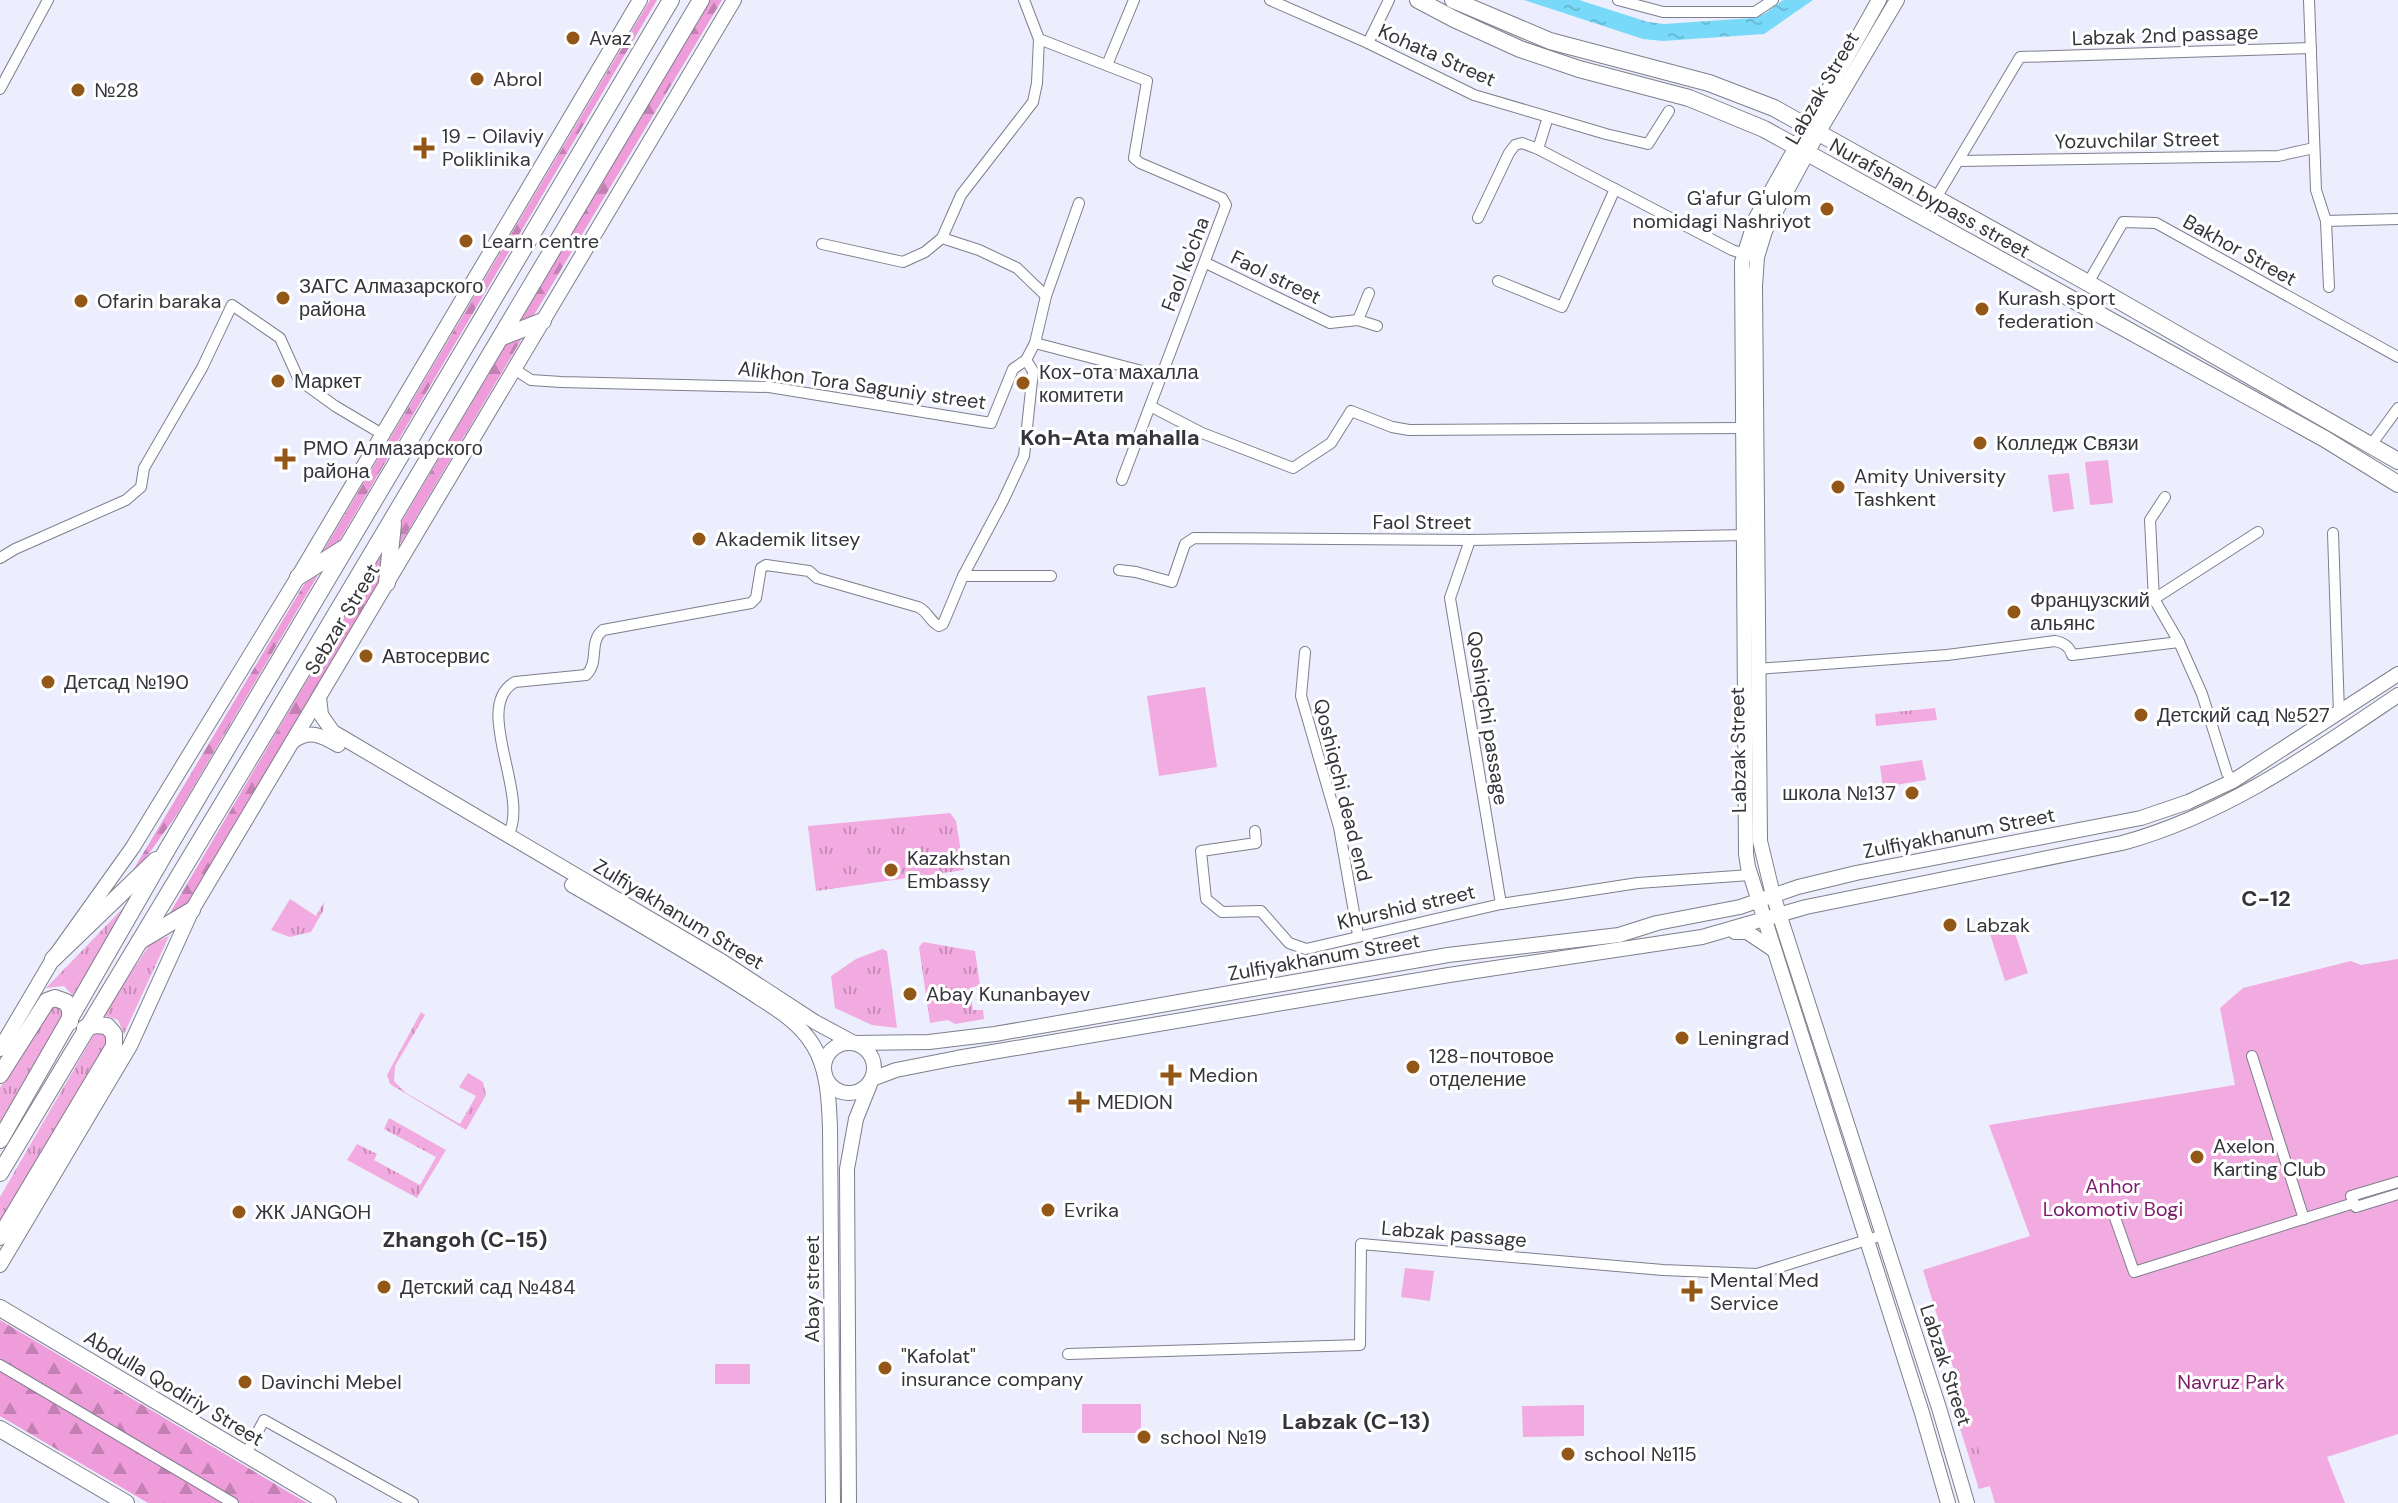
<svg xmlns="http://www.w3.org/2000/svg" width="2398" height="1503" font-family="'DM Sans',sans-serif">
<defs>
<pattern id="grass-tufts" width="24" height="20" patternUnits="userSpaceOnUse" patternTransform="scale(2)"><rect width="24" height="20" fill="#f2abe0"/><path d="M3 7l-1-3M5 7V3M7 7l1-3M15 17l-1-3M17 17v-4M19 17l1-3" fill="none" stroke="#c58cb7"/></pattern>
<pattern id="forest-firs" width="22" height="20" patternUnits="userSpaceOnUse" patternTransform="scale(2)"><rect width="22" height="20" fill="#ef9cdb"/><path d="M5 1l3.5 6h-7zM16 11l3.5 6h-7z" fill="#c280b3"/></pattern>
<pattern id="water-ripples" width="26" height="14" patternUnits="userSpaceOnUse" patternTransform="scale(2)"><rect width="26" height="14" fill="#79d9f9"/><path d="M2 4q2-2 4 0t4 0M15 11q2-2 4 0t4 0" fill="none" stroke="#69bbd6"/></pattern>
</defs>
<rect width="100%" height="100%" fill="#eceefd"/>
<g fill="url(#grass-tufts)">
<polygon points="1935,708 1937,720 1876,726 1875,714"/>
<polygon points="950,813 956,821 964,870 816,891 808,826"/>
<polygon points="290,899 316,916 324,902 323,911 311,932 290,937 271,930"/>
<polygon points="125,906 125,911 74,997 64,986 46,988"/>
<polygon points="169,936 124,1034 118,1020 103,1015 150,944"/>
<polygon points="923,942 975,951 980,985 970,988 973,1010 983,1010 984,1019 955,1024 948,1020 930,1023 919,947"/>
<polygon points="882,949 887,951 897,1028 872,1025 835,1008 831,976 856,959"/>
<polygon points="51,1003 63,1009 62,1018 0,1123 0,1088"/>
<polygon points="421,1012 425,1015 395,1066 394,1081 406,1093 460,1124 476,1096 459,1087 468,1073 483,1082 486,1095 466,1130 390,1084 387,1075"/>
<polygon points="101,1031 110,1038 0,1225 0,1197 95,1033"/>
<polygon points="389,1118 446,1150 417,1198 347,1160 357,1144 377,1154 374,1160 420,1185 436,1157 384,1129"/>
<polygon points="2004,1381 1994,1485 1979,1489 1947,1387 1953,1385 1957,1396"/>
</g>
<g fill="url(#forest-firs)">
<polygon points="650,0 657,0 339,541 322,553"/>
<polygon points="710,0 722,0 531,320 517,326"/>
<polygon points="524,335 401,543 397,540 402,521 509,340"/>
<polygon points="384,550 383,575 209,870 182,912 164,923"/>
<polygon points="318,575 178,813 132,877 129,877 305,583"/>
<polygon points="0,1320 307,1503 148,1503 0,1416"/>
</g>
<g fill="#f2abe0">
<polygon points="2108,460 2113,503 2090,505 2085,462"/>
<polygon points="2069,473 2074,509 2053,512 2048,475"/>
<polygon points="1205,687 1217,767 1159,776 1147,696"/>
<polygon points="1922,760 1926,780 1883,787 1880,766"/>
<polygon points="2013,927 2028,973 2005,981 1990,934"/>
<polygon points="2398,959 2398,1434 2327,1457 2345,1503 1995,1503 1923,1270 2030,1236 1989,1125 2235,1085 2220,1008 2243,988 2351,961 2361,965"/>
<polygon points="1405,1268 1434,1271 1430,1301 1401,1297"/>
<rect x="715" y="1364" width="35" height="20"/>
<rect x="1082" y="1404" width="59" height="29"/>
<polygon points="1584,1405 1584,1436 1523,1437 1522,1406"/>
</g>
<polygon fill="url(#water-ripples)" points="1524,0 1579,0 1648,22 1664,24 1753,18 1766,13 1783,0 1813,0 1764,34 1663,41 1643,39"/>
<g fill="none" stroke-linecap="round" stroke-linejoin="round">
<defs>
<g id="street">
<polyline points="1270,0 1368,43 1474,95 1606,134 1648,144 1669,111"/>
<polyline points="1618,0 1663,12 1755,12 1773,0"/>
<polyline points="2309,0 2316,190 2326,221 2329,287"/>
<polyline points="1039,39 1147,81 1134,158 1140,163 1222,198 1226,205 1122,480"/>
<polyline points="1368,43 1389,0"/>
<polyline points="1107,65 1134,0"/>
<polyline points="0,89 48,0"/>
<polyline points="1538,149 1732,250 1751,256"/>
<polyline points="1959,161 2278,156 2314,148"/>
<polyline points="1936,198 2020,57 2311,48"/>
<polyline points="1478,218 1509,153 1515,145 1522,143 1538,149 1548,117"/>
<polyline points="2326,221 2398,219"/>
<polyline points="942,238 979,250 1017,268 1046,296"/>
<polyline points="822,244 903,262 925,252 942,238 961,195 1033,102 1037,83 1039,39 1024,0"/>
<polyline points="1206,263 1330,323 1358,320 1377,326"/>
<polyline points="1498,281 1562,307 1615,189"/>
<polyline points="2088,283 2123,222 2156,223 2398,357"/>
<polyline points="1358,320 1369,293"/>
<polyline points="1035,343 1161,376"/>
<polyline points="514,369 531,380 561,382 769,387 991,423 1013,369 1026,360 1035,343 1046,296 1079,203"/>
<polyline points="1150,406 1202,433 1293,468 1331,443 1351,411 1392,427 1409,430 1745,428"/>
<polyline points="2371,445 2398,408"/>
<polyline points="2165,497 2150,520 2154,599 2179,642 2202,694 2227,773 2233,781"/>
<polyline points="2333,533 2339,713"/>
<polyline points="1470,540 1450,598 1501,904"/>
<polyline points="0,558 15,549 126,500 141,487 144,468 202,368 232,305 280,338 299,380 335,406 382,434"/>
<polyline points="1119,570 1136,572 1172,582 1185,544 1194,538 1470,540 1749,535"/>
<polyline points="963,576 1051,576"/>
<polyline points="2154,599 2258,532"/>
<polyline points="1305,652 1301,696 1339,827 1358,935"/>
<path d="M1757,669L1947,655L2055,641C2064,643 2069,646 2072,655L2179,642"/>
<polyline points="1255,831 1256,843 1201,851 1206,899 1222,912 1261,911 1289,943 1306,949 1501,904 1638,883 1750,875"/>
<path d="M508,835C531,796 471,706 515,682L586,675C600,662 588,642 603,630L751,603L756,598L761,568L766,565L809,571L817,578L918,607C928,611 929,621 939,626L943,624L963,576L1003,501L1024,456L1033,371L1026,360"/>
<polyline points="2252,1056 2304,1219"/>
<polyline points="2354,1203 2351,1196 2398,1182"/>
<polyline points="2113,1212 2134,1272 2354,1203 2356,1207 2398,1194"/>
<polyline points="1068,1354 1360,1345 1361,1244 1663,1270 1757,1274 1883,1235"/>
<polyline points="0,1365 233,1503"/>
<polyline points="246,1454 264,1420 413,1503"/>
</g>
<g id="secondary">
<polyline points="1879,0 1756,218 1742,262 1746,854 1748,867 1922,1413 1948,1503"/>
<polyline points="1897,0 1818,133 1765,231 1757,257 1755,286 1760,841 1773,895 1939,1408 1967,1503"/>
<polyline points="319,697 321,715 333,732 723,962 815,1022 854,1043 929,1042 995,1034 1448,955 1619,935 1657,923 1740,907 1798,887 1856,873 2141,818 2188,802 2233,781 2398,674"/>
<path d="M292,742C309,729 321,735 338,745"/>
<path d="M572,885C631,919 690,953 747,990C771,1006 797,1019 813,1045C828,1069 829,1101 830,1128L833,1503"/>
<polyline points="1735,932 1747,932 1774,950"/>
<circle cx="849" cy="1068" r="25"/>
<polyline points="0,1049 53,959 133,847 298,577 640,0"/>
<polyline points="0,1265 130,1046 192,910 734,0"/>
<path d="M849,1503L847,1169L856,1119L872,1079L896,1070L957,1058L1449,975L1702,937L1806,907L2122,843C2225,815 2311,754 2398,695"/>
</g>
<g id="primary">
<polyline points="1418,0 1454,19 1520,49 1579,69 1689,98 1764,129 2325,439 2398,484"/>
<polyline points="1453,0 1550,41 1709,83 1774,108 2088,283 2398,461"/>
<polyline points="502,337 543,321"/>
<polyline points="298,577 344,548"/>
<polyline points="387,583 393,524"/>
<polyline points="140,941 192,910"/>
<polyline points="53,959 156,860"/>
<polyline points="0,1075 47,1001 55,998 66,1002 70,1009 70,1022"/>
<polyline points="0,1140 168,848 671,0"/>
<polyline points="0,1173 268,728 701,0"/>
<polyline points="0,1237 114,1046 114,1034 107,1026 96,1025 85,1028"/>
<polyline points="0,1308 328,1503"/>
<polyline points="0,1429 126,1503"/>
</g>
</defs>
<use href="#street" stroke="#7d7f8c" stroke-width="12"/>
<use href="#secondary" stroke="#7d7f8c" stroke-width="16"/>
<use href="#primary" stroke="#7d7f8c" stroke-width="18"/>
<use href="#street" stroke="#fff" stroke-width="10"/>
<use href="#secondary" stroke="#fff" stroke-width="14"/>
<use href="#primary" stroke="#fff" stroke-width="16"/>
</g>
<g fill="#935718" stroke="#fff" stroke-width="3">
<circle cx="573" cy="38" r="8"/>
<circle cx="477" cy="79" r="8"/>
<circle cx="78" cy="90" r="8"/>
<path d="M420 136h8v8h8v8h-8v8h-8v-8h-8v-8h8z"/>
<circle cx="1827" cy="209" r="8"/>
<circle cx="466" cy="241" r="8"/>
<circle cx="283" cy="298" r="8"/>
<circle cx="81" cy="301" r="8"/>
<circle cx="1982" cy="309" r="8"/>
<circle cx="278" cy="381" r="8"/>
<circle cx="1023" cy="383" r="8"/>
<circle cx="1980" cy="443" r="8"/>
<path d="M281 447h8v8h8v8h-8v8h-8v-8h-8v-8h8z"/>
<circle cx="1838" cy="487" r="8"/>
<circle cx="699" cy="539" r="8"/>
<circle cx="2014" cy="612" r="8"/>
<circle cx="366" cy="656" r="8"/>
<circle cx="48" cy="682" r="8"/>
<circle cx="2141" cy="715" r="8"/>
<circle cx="1912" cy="793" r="8"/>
<circle cx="891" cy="870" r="8"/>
<circle cx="1950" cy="925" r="8"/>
<circle cx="910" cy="994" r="8"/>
<circle cx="1682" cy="1038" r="8"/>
<circle cx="1413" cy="1067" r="8"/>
<path d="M1167 1063h8v8h8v8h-8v8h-8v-8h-8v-8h8z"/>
<path d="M1075 1090h8v8h8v8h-8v8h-8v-8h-8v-8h8z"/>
<circle cx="2197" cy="1157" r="8"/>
<circle cx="1048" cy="1210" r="8"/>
<circle cx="239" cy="1212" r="8"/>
<circle cx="384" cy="1287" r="8"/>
<path d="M1688 1279h8v8h8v8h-8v8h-8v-8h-8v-8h8z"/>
<circle cx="885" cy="1368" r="8"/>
<circle cx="245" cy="1382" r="8"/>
<circle cx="1144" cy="1437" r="8"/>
<circle cx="1568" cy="1454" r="8"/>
</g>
<g text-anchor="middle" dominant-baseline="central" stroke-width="6" stroke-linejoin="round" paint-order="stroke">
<g font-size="20" fill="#34353a" stroke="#fff">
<text transform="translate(2165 35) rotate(-2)">Labzak 2nd passage</text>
<text transform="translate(1437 55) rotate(24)">Kohata Street</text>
<text transform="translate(1822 88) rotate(-60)">Labzak Street</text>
<text transform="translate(2137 140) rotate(-1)">Yozuvchilar Street</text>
<text transform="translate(1930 198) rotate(29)">Nurafshan bypass street</text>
<text transform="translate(2240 250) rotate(29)">Bakhor Street</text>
<text transform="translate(1185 264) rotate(-69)">Faol ko'cha</text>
<text transform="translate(1276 277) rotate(26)">Faol street</text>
<text transform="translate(862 385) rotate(8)">Alikhon Tora Saguniy street</text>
<text x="1422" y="522">Faol Street</text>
<text transform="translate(342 619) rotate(-59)">Sebzar Street</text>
<text transform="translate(1488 718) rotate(81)">Qoshiqchi passage</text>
<text transform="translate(1738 750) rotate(-91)">Labzak Street</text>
<text transform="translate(1343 790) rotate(76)">Qoshiqchi dead end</text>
<text transform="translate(1959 833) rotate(-11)">Zulfiyakhanum Street</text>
<text transform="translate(1406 907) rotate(-13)">Khurshid street</text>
<text transform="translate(679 914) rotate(31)">Zulfiyakhanum Street</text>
<text transform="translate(1324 957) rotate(-10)">Zulfiyakhanum Street</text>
<text transform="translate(1454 1234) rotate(5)">Labzak passage</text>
<text transform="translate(812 1289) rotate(-90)">Abay street</text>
<text transform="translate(1946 1365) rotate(72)">Labzak Street</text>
<text transform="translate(174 1388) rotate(31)">Abdulla Qodiriy Street</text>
</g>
<g font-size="20" fill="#34353a" stroke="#fff" text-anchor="start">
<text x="589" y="38">Avaz</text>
<text x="493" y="79">Abrol</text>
<text x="94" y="90">№28</text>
<text x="442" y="136">19 - Oilaviy<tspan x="442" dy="23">Poliklinika</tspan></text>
<text x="1811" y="198" text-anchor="end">G'afur G'ulom<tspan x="1811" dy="23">nomidagi Nashriyot</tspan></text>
<text x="482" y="241">Learn centre</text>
<text x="299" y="286">ЗАГС Алмазарского<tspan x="299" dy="23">района</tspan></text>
<text x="1998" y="298">Kurash sport<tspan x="1998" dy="23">federation</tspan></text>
<text x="97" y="301">Ofarin baraka</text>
<text x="1039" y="372">Кох-ота махалла<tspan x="1039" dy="23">комитети</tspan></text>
<text x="294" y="381">Маркет</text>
<text x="1996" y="443">Колледж Связи</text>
<text x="303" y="448">РМО Алмазарского<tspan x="303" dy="23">района</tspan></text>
<text x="1854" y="476">Amity University<tspan x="1854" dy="23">Tashkent</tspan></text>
<text x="715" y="539">Akademik litsey</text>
<text x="2030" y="600">Французский<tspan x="2030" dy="23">альянс</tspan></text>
<text x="382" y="656">Автосервис</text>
<text x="64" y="682">Детсад №190</text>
<text x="2157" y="715">Детский сад №527</text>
<text x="1896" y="793" text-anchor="end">школа №137</text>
<text x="907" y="858">Kazakhstan<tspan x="907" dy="23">Embassy</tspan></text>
<text x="1966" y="925">Labzak</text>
<text x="926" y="994">Abay Kunanbayev</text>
<text x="1698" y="1038">Leningrad</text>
<text x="1429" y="1056">128-почтовое<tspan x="1429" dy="23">отделение</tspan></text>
<text x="1189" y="1075">Medion</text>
<text x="1097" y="1102">MEDION</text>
<text x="2213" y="1146">Axelon<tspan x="2213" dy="23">Karting Club</tspan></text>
<text x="1064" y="1210">Evrika</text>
<text x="255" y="1212">ЖК JANGOH</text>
<text x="1710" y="1280">Mental Med<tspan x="1710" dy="23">Service</tspan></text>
<text x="400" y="1287">Детский сад №484</text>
<text x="901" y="1356">"Kafolat"<tspan x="901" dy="23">insurance company</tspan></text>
<text x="261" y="1382">Davinchi Mebel</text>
<text x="1160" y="1437">school №19</text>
<text x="1584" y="1454">school №115</text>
</g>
<g font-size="20" fill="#7b1b6a" stroke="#fff">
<text x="2113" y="1186">Anhor<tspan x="2113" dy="23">Lokomotiv Bogi</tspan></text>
<text x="2231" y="1382">Navruz Park</text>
</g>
<g font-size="22" font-weight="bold" fill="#34353a" stroke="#fff">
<text x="1110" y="437">Koh-Ata mahalla</text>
<text x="2266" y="898">C-12</text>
<text x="465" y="1239">Zhangoh (C-15)</text>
<text x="1356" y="1421">Labzak (C-13)</text>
</g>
</g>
</svg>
